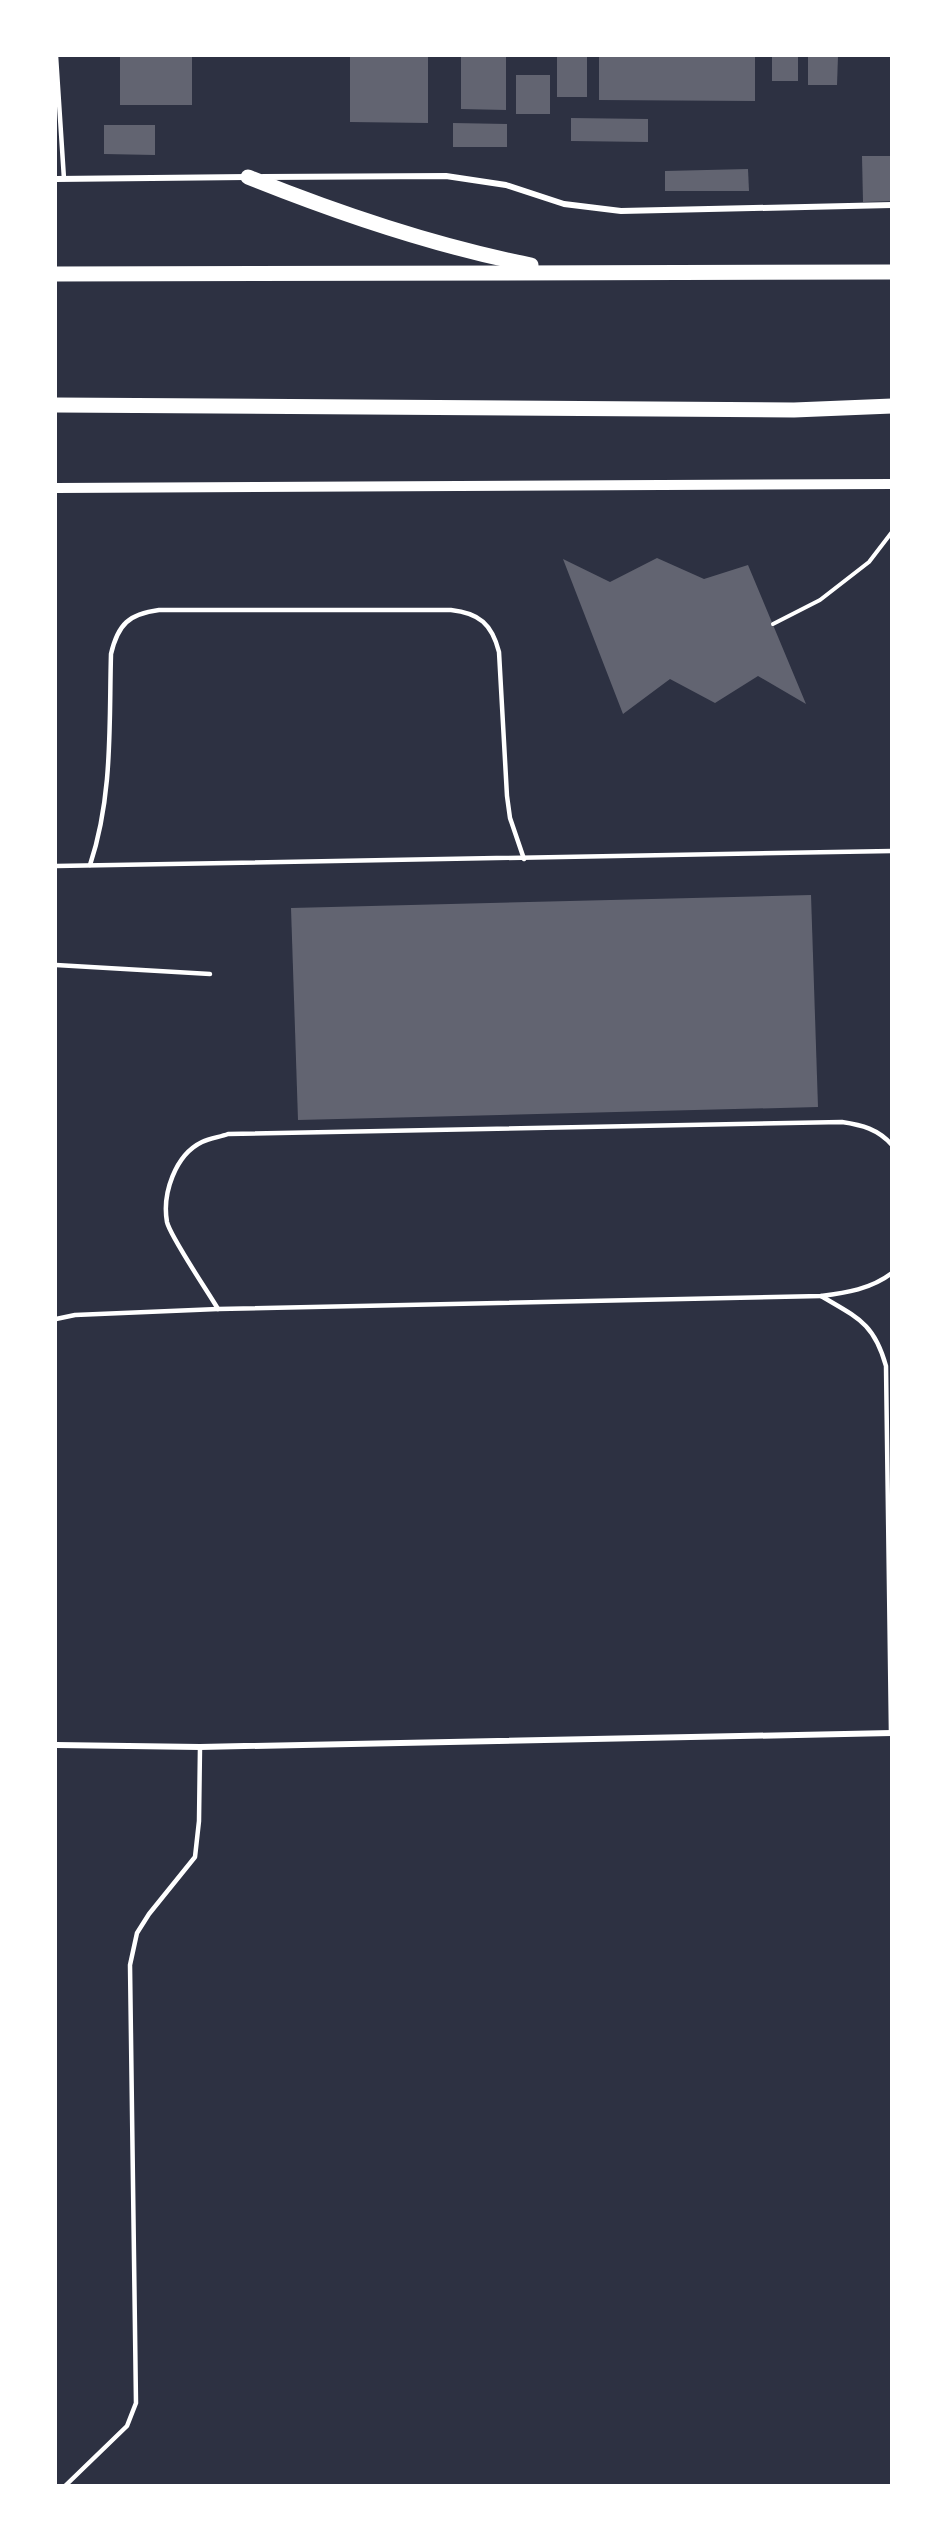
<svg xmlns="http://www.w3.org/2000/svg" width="947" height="2541" font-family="'DejaVu Sans',sans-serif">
<rect width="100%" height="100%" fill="#2d3142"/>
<g fill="#626471">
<rect x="120" y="56" width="72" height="49"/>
<polygon points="350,56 428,56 428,123 350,122"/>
<polygon points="461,56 506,56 506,110 461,109"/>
<rect x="557" y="56" width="30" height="41"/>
<polygon points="599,56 755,56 755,101 599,100"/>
<rect x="772" y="56" width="26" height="25"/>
<polygon points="808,56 838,56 837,85 808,85"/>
<rect x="516" y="75" width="34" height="39"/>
<polygon points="571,118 648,119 648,142 571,141"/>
<polygon points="453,123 507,124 507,147 453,147"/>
<polygon points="104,125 155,125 155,155 104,154"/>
<polygon points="862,156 892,156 892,201 863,202"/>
<polygon points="748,169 749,191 665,191 665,171"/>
<polygon points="657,558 704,579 748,565 806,704 758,676 715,703 670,679 623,714 563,559 610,582"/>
<polygon points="811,895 818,1107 298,1120 291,908"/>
</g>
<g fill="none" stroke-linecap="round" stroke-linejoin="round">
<polyline stroke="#fff" stroke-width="4" points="773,624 820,600 869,562 892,532"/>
<g stroke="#fff" stroke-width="4.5">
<polyline points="56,56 64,179"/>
<path d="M90,865C113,796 109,725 111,654C118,624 129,614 159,610H451C479,613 492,624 499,652L507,796L510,818L524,859"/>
<polyline points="56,866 892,851"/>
<polyline points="56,965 210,974"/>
<path d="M821,1296C858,1318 874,1323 886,1366L891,1733"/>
<path d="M218,1309C208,1292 170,1236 167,1222C162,1194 175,1155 202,1142C210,1138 220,1137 228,1134L842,1122C862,1125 878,1129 892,1145"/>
<path d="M56,1319L75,1315L218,1309L821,1296C846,1293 871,1289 892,1273"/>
<polyline points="65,2486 127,2426 136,2403 130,1965 137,1933 149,1914 195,1857 199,1821 200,1747"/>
</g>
<g stroke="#fff" stroke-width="6">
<polyline points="263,177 446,176 506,185 564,204 621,211 892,205"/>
<polyline points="56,179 247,177"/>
<polyline points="56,1745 200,1747 892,1733"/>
</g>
<polyline stroke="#fff" stroke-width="10" points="56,488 892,484"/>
<g stroke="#fff" stroke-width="15">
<path d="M248,177C340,214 434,246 531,265"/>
<polyline points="56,274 892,272"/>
<polyline points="56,405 794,410 892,406"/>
</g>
</g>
<rect width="947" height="2541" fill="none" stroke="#ffffff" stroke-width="114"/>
</svg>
